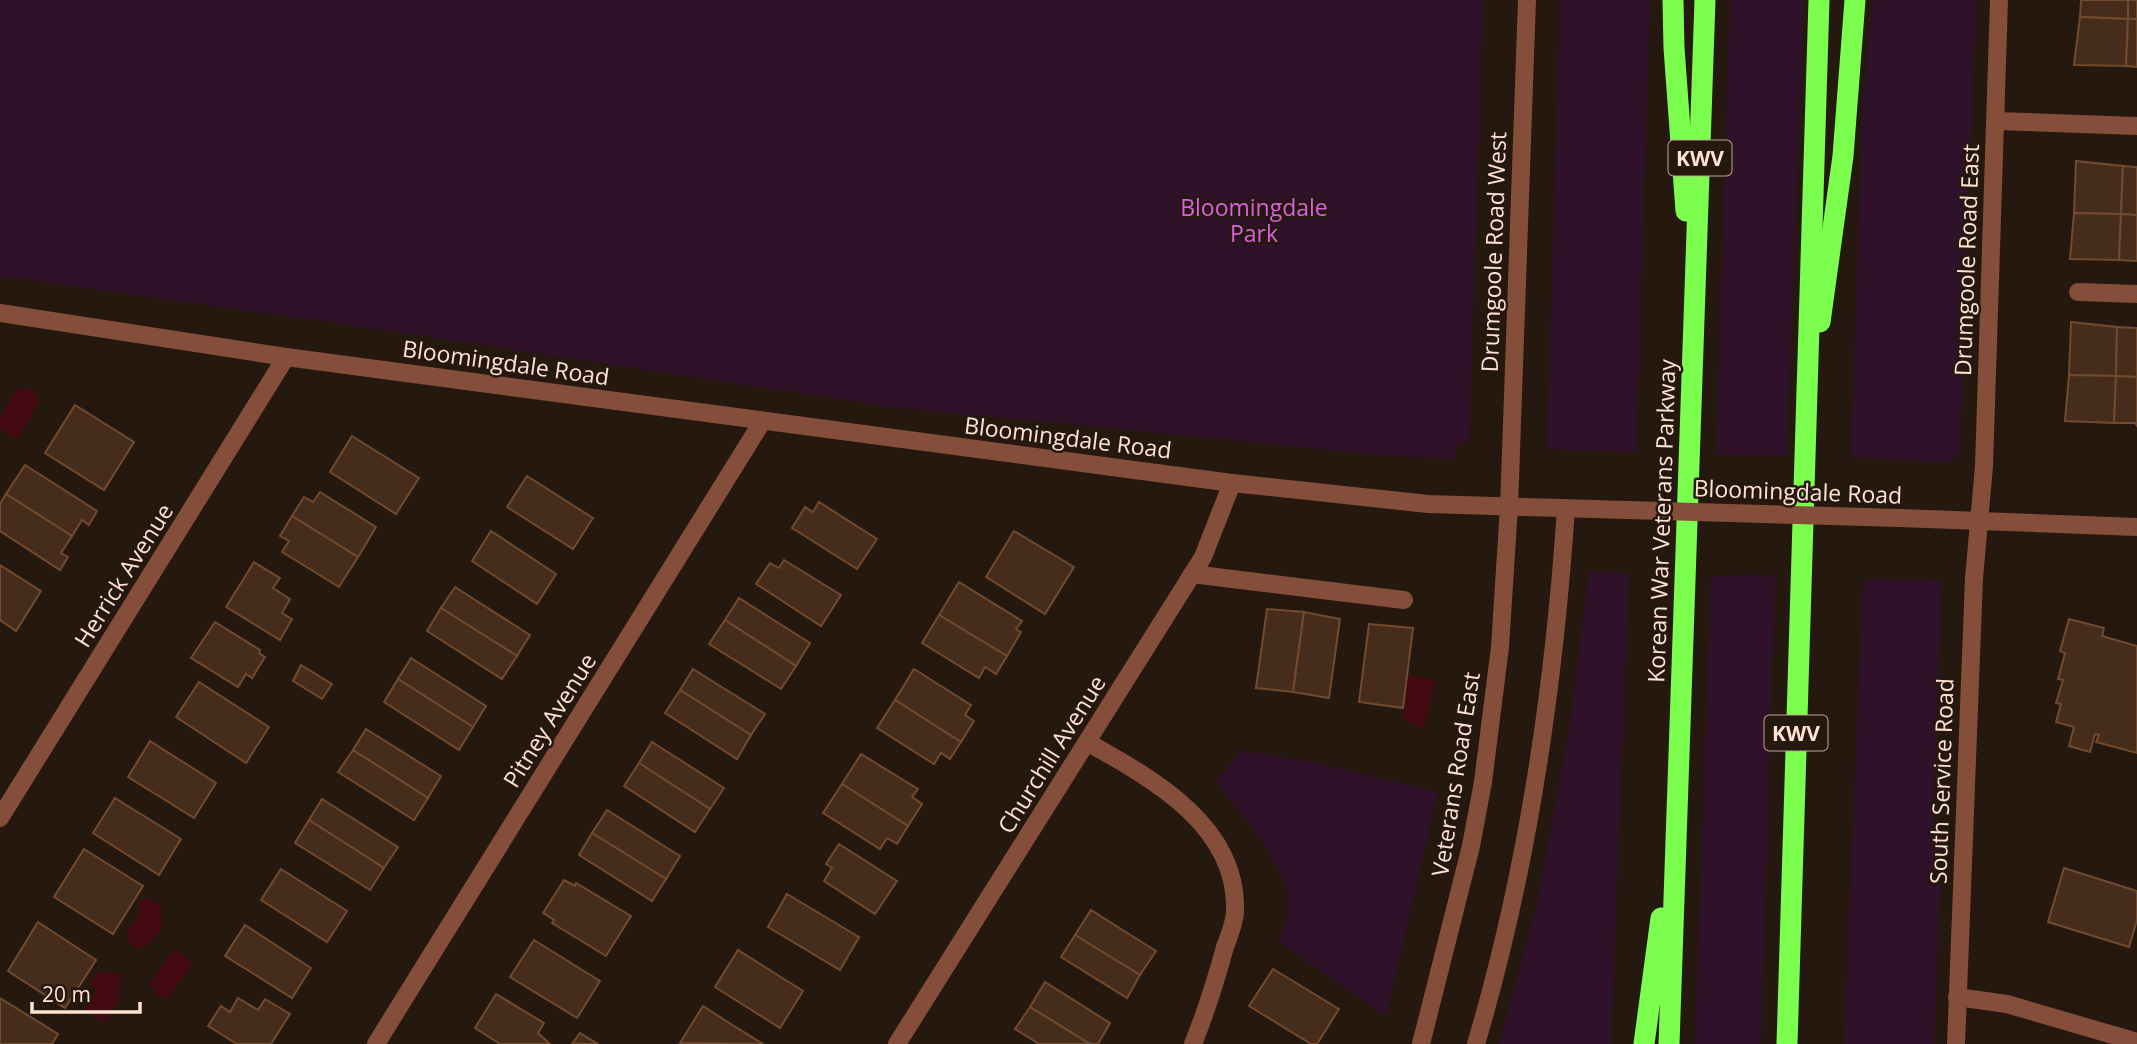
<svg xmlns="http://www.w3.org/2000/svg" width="2137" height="1044" font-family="'Open Sans',sans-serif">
<rect width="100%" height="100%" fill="#25180f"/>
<g fill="#2f122a">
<polygon points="0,0 1483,0 1469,441 1456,447 1454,459 1386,455 892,407 325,321 0,276"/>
<polygon points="1560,0 1650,0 1636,452 1547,449"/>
<polygon points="1730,0 1804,0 1786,456 1716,454"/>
<polygon points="1873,0 1976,0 1960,452 1950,462 1851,457 1862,115"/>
<polygon points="1589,571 1629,574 1611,1044 1499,1044 1537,905 1569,731"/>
<polygon points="1775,575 1761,1044 1695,1044 1711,576"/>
<polygon points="1863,579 1942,580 1932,835 1942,835 1934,1044 1844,1044"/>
<path d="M1242,750L1310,762L1438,792L1386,1016L1278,941C1283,931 1288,921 1289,910C1292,869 1239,813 1216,781Z"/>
</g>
<g fill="#430a12">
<polygon points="25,386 38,393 35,398 39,401 18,439 0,429 0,417 17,388 22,391"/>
<polygon points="1408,675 1435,680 1424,728 1403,720"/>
<polygon points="148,898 161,905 162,930 146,946 136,948 128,941 127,931 138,918 139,903"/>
<polygon points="172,951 184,954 192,964 169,997 159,997 150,984"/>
<polygon points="98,972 120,973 119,1001 104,1023 84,1011 97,989 91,987 91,977 98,977"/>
</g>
<g fill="#462d1b" stroke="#724a2d" stroke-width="2">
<polygon points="2081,0 2128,0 2128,19 2080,17"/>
<rect x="2128" y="0" width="9" height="19"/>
<polygon points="2080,17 2128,19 2126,66 2074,65"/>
<polygon points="2128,19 2137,19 2137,67 2126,66"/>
<polygon points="2076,161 2123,166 2121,214 2074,213"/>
<polygon points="2123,166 2137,167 2137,215 2121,214"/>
<polygon points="2074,213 2121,214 2119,260 2070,259"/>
<polygon points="2121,214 2137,215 2137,261 2119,260"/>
<polygon points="2071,322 2117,327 2116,376 2069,375"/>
<polygon points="2117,327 2137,328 2137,377 2116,376"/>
<polygon points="2069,375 2116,376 2114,423 2065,421"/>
<polygon points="2116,376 2137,377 2137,426 2135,423 2114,423"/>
<polygon points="75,405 134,442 104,490 45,453"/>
<polygon points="352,436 419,478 396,514 330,472"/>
<polygon points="25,465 97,511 89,525 82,520 72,536 6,494"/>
<polygon points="527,476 593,518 573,549 507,507"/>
<polygon points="320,492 376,527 358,557 292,516 304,497 313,502"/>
<polygon points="6,494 72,536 61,553 68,557 60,570 0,531 0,504"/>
<polygon points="819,502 877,539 857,569 792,528 805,507 813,512"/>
<polygon points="292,516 358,557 339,587 282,552 289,541 280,536"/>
<polygon points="491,531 556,574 537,604 472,561"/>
<polygon points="1014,531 1074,567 1045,614 986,577"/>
<polygon points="784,560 841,595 821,626 756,584 770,563 779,568"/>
<polygon points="254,562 280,578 273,588 290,599 282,613 292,619 280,640 226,607"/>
<polygon points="0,565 41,591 16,631 0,620"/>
<polygon points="959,582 1022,621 1016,629 1021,632 1007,656 939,615"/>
<polygon points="455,587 530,635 517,656 441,608"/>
<polygon points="739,598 810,643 796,666 725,620"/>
<polygon points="441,608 517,656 502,679 427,631"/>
<polygon points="1267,609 1304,612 1293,692 1256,688"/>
<polygon points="1304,612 1340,619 1329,698 1293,692"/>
<polygon points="939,615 1007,656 996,674 985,667 979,678 922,643"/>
<polygon points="2069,619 2104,628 2102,636 2137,646 2137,753 2096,742 2099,735 2095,734 2090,752 2069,746 2074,727 2056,722 2061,704 2056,703 2063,680 2058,679 2065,653 2060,651"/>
<polygon points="725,620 796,666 781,689 709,644"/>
<polygon points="215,622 260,650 259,653 265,657 252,678 246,674 238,687 191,658"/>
<polygon points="1369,624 1413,628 1403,708 1359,702"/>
<polygon points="411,658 486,706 473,727 398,679"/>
<polygon points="301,665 332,684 322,699 293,681"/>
<polygon points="693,669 765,714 751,735 680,690"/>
<polygon points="914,669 971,705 965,715 974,721 961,742 895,700"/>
<polygon points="398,679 473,727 459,750 384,702"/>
<polygon points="199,682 269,727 246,763 176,717"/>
<polygon points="680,690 751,735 737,759 665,713"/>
<polygon points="895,700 961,742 950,759 941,753 934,764 877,728"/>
<polygon points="366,729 441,776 428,798 353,750"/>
<polygon points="150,741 216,783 194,818 128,777"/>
<polygon points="652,742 724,788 710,809 639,763"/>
<polygon points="353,750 428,798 414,820 338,772"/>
<polygon points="861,754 918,789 912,797 922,804 908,826 842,784"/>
<polygon points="639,763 710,809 695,832 624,786"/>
<polygon points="842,784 908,826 897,844 887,838 880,849 823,813"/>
<polygon points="115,798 181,839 159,875 93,833"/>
<polygon points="322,799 398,847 384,868 309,820"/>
<polygon points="607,810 680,856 666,879 592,833"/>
<polygon points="309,820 384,868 370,890 295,843"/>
<polygon points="592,833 666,879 652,901 579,855"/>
<polygon points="839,844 897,881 875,914 824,881 832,868 826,864"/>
<polygon points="84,849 143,886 113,934 54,897"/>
<polygon points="2064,868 2137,891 2137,920 2129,947 2048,922"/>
<polygon points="281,869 347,911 327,942 261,900"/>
<polygon points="564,880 575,886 576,883 631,916 606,956 552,923 554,920 543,913"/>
<polygon points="787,894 859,937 840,970 768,927"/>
<polygon points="1091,910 1156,951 1140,975 1075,935"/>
<polygon points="38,922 96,960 65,1008 8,971"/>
<polygon points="245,925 311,968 292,998 225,956"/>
<polygon points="1075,935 1140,975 1127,998 1061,957"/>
<polygon points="534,940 600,981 577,1018 510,977"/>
<polygon points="738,950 803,991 780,1028 715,987"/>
<polygon points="1273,969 1339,1009 1317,1044 1311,1044 1249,1006"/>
<polygon points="1045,982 1110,1023 1098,1044 1090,1044 1030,1007"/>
<polygon points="496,994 544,1023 538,1033 550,1044 500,1044 475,1028"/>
<polygon points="0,998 58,1034 52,1044 0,1044"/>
<polygon points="238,998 258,1010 265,999 290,1014 271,1044 237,1044 208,1026 221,1006 230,1012"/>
<polygon points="703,1006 723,1019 763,1044 680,1043"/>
<polygon points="1030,1007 1090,1044 1039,1044 1015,1029"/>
<polygon points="580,1033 598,1044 572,1044"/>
</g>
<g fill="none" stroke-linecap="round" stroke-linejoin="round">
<g stroke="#844e3a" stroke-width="18">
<polyline points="1996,121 2137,126"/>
<polyline points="2078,292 2137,294"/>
<polyline points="0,313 286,357 1232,483 1428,504 1594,509"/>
<polyline points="1900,518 2137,527"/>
<polyline points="1192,574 1404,600"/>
<path d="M1087,742C1151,778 1238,825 1235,911C1235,922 1229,936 1225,947C1216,980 1206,1012 1193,1044"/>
<polyline points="0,818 286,357"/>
<polyline points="1957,997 2007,1004 2137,1042"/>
<polyline points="376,1044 762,422"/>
<polyline points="897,1044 1203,557 1232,483"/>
<polyline points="1421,1044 1471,846 1483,782 1500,647 1509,507 1527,0"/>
<path d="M1476,1044C1528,869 1554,690 1566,508"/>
<polyline points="1956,1044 1974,578 1984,466 1999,0"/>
</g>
<g stroke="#7cfe4f" stroke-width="21">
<polyline points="1673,0 1674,48 1686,211"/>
<polyline points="1820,322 1843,156 1855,0"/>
<polyline points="1644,1044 1661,918"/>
<polyline points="1669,1044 1705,0"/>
<polyline points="1787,1044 1819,0"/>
</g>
<polyline stroke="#844e3a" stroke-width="18" points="1594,509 1900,518"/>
</g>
<g text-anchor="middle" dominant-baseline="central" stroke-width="5" stroke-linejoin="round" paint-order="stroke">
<g fill="#25180f" stroke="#bea598" stroke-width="2">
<rect x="1668.5" y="140.5" width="63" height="35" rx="5"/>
<rect x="1764.5" y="715.5" width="63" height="35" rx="5"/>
</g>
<g font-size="21" font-weight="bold" fill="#ffe2d3">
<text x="1700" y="158">KWV</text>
<text x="1796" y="733">KWV</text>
</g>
<g font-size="23" fill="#dc5fdf" stroke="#25180f">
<text x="1254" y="207">Bloomingdale<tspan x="1254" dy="26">Park</tspan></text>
</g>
<g font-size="23" fill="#ffe2d3" stroke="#25180f">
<text transform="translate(1493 252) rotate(-88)">Drumgoole Road West</text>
<text transform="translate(1966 260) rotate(-88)">Drumgoole Road East</text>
<text transform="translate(506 362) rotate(8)">Bloomingdale Road</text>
<text transform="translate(1068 437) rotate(7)">Bloomingdale Road</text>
<text transform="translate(1798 491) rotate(2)">Bloomingdale Road</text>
<text transform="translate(1661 521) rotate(-88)">Korean War Veterans Parkway</text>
<text transform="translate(123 575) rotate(-58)">Herrick Avenue</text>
<text transform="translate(549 720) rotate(-58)">Pitney Avenue</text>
<text transform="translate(1051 754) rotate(-58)">Churchill Avenue</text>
<text transform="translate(1455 774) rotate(-81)">Veterans Road East</text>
<text transform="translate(1941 781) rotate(-88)">South Service Road</text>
</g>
</g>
<path d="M32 1002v10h108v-10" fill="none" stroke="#ffe2d3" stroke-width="3.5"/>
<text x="42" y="1002" font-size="21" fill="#ffe2d3" stroke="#25180f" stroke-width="5" paint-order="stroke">20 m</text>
</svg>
